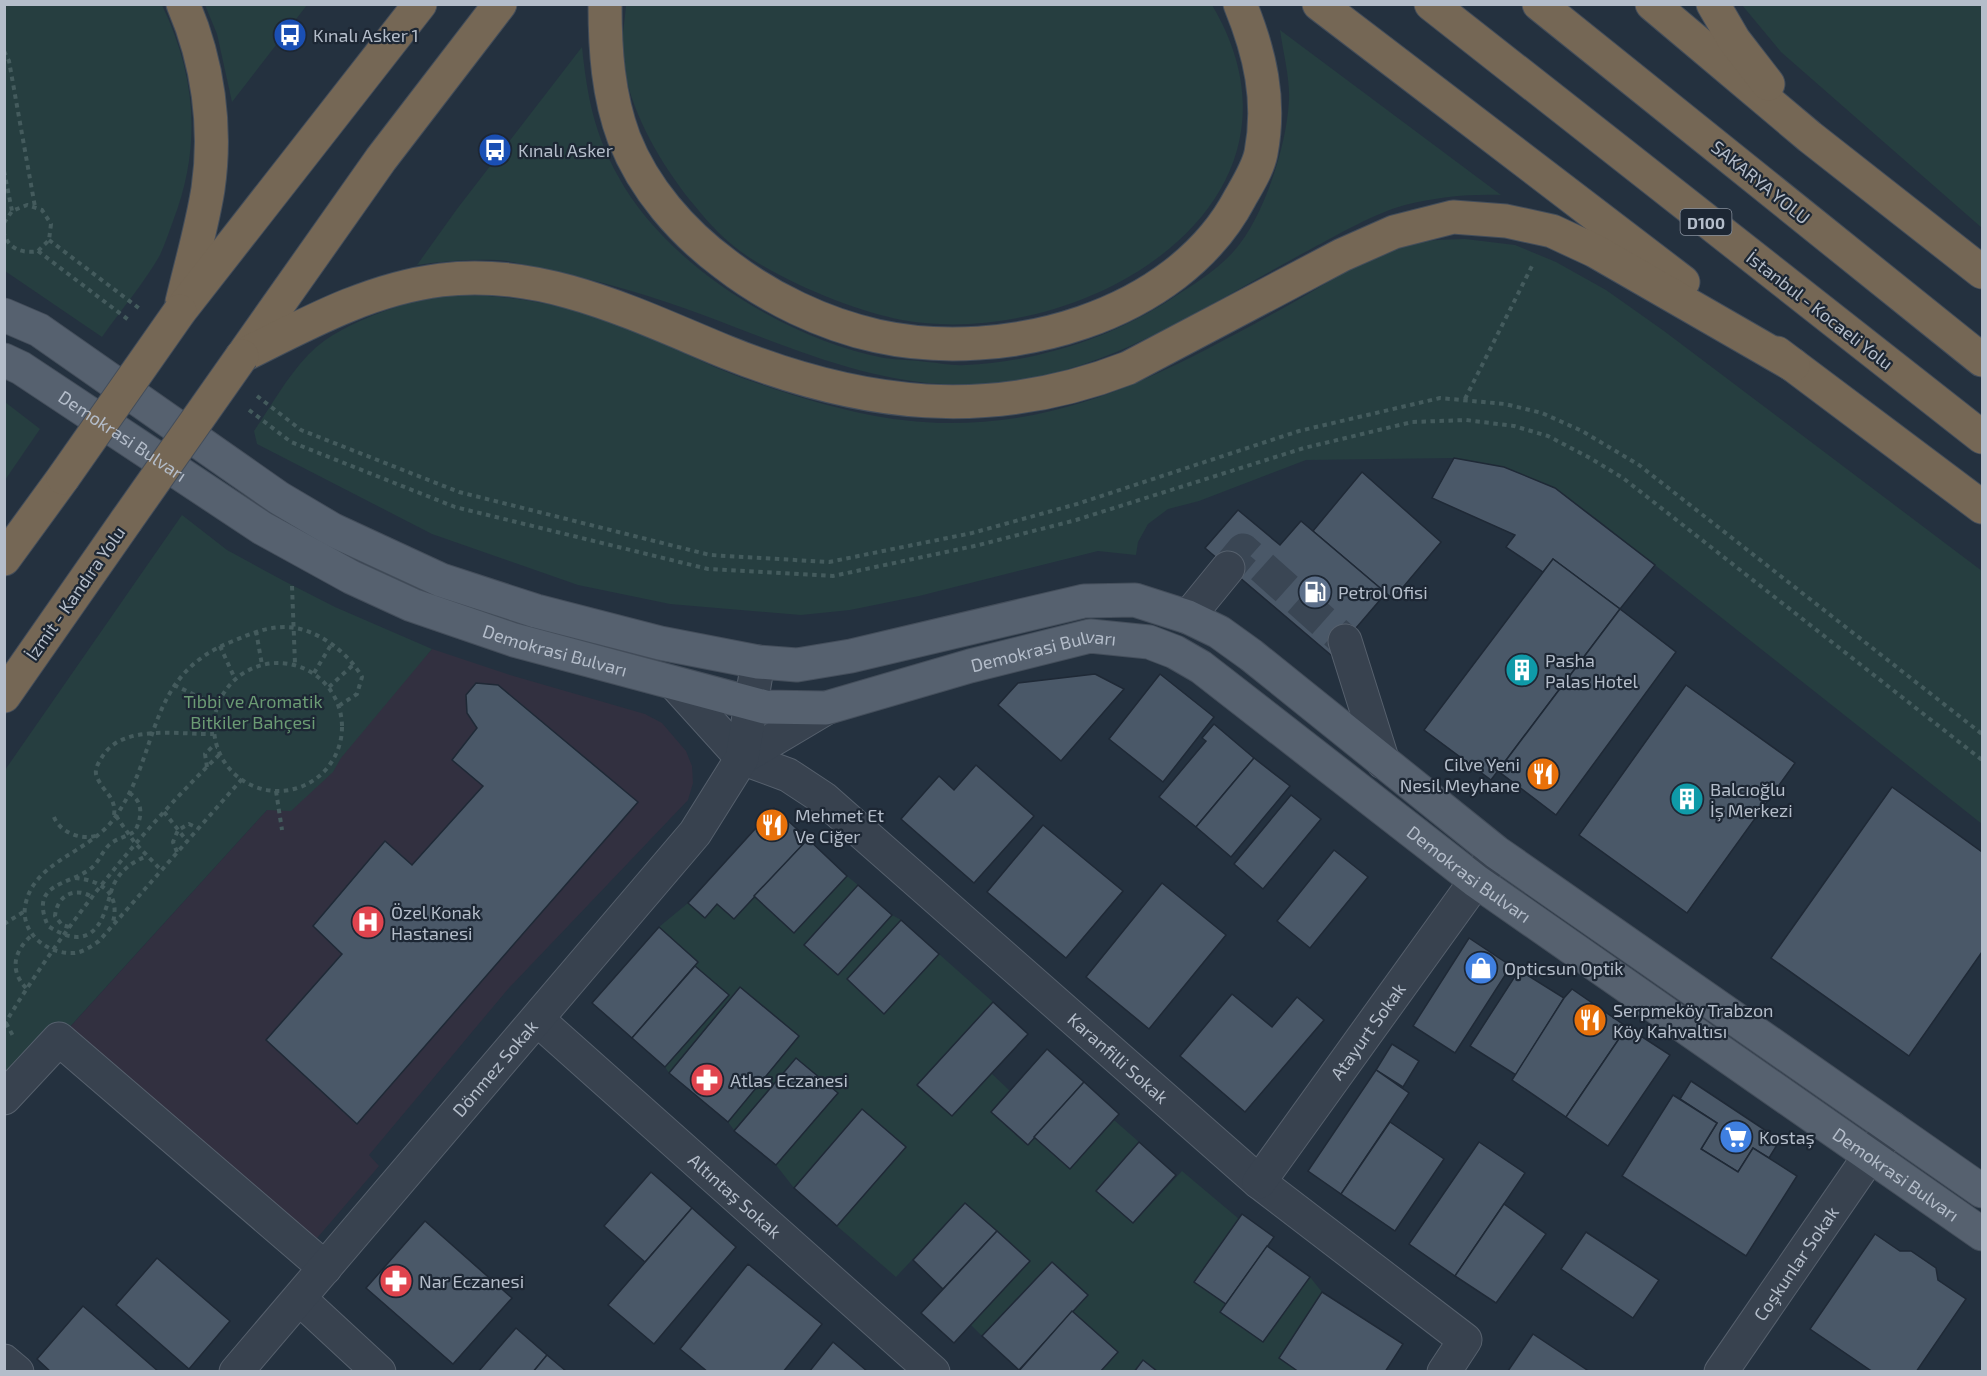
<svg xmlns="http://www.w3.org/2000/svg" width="1987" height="1376" font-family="'Exo 2',sans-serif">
<rect width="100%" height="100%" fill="#24313f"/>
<polygon fill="#323040" points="432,649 510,675 645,714 662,723 686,751 692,766 693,783 688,800 508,989 369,1155 379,1166 305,1252 59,1039 267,810 336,755"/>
<g fill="#263e40">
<path d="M4,5H162C196,76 202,146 173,221C169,232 165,244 160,255C144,283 121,310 102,337L5,271Z"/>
<polygon points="205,5 307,5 232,102 217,34"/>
<path d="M626,5H1212C1331,205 1080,352 902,320C853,311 768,276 730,243C713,229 699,211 685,194C656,155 630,110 623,61C620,43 625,22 626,5Z"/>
<polygon points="1742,5 1982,5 1982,228 1781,52"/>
<path d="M1280,30L1501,195C1468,194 1437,197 1405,205C1375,213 1339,234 1311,249C1209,303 1109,375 990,384C884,391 800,351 703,315C652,296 601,281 548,270C532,267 514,261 497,260C470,259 444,261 417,265L457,209L582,47C587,95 594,133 618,176C666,265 786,339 884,358C898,360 913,360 927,362C940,363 953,366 965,365C1037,362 1115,337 1174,297C1196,283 1217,270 1234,251C1264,217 1287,145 1289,100C1290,78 1283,52 1280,30Z"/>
<path d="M1465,239L1515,245L1556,262L1606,290L1664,331L1982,571V824L1598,520L1555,488L1504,467L1454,458L1306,460L1199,501L1168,509L1148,524L1138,542L1136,555L1098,551L919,596L850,610L801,615L670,604L578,585L432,534L257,444L254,431C271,406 287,377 308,355C328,334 356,322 382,312C404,304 430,296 453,295C509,294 571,306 623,326C664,342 703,364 745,379C808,401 872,421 939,423C1074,426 1173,368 1287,306C1325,285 1364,258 1406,245C1425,239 1445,240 1465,239Z"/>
<polygon points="5,402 40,429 5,480"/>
<polygon points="182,515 227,550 284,581 335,607 432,649 341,758 333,772 291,811 267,810 5,1098 5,770"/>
<polygon points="847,876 858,885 805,945 837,975 892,915 901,920 847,979 884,1013 939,954 993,1002 917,1086 952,1116 991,1073 1010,1091 991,1112 1027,1145 1034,1137 1070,1169 1114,1120 1139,1142 1096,1191 1133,1223 1182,1171 1239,1219 1194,1282 1226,1304 1221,1312 1263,1342 1310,1277 1322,1292 1279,1358 1299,1371 1158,1371 1143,1360 1134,1371 1100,1371 1118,1352 1072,1311 1088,1295 1052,1262 982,1336 971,1325 1029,1261 965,1203 896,1277 837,1226 906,1146 862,1109 794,1188 776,1165 838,1093 796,1058 734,1130 728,1122 799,1036 740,987 669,1073 665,1067 729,995 695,966 698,961 659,927 688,903 704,918 717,904"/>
</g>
<g fill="#4a5868" stroke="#1f2936" stroke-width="1.5">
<polygon points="1454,458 1504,467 1555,488 1655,565 1620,609 1553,559 1543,572 1506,547 1515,535 1432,498"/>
<polygon points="1362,472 1441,542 1393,599 1313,531"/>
<polygon points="1238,510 1280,545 1301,521 1386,593 1332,656 1205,548"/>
<polygon points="1553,559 1620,609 1491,780 1424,730"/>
<polygon points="1620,609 1676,652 1556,815 1498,771"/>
<polygon points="1095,674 1124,689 1061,761 998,705 1018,683"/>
<polygon points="1160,674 1214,717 1163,782 1109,739"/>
<polygon points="476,683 498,685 638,802 357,1124 266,1040 342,954 313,926 385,841 412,865 483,786 452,760 477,728 467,713 466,695"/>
<polygon points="1686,685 1795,763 1687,913 1579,835"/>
<polygon points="1214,724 1254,758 1196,827 1159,797 1206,741 1202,738"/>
<polygon points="1254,758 1290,786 1231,857 1196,827"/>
<polygon points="976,765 1034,816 974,883 901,819 939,776 954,790"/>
<polygon points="1892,787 1982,852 1982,952 1909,1056 1771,958"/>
<polygon points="1291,795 1321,819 1263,889 1234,864"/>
<polygon points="774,808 808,839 734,919 717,904 705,918 688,903"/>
<polygon points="1043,825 1123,891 1066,958 987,892"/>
<polygon points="808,839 847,876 794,933 754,896"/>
<polygon points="1334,850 1368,877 1310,948 1277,921"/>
<polygon points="1162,883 1226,935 1149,1029 1086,977"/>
<polygon points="858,885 892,915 838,975 804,945"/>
<polygon points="901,920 939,954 884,1014 847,979"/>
<polygon points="659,927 698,962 632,1038 592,1003"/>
<polygon points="1469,938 1511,966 1455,1053 1413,1026"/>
<polygon points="695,966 729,995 665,1067 632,1038"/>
<polygon points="1519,970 1564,998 1516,1075 1470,1046"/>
<polygon points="740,987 799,1036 728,1122 669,1073"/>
<polygon points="1572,989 1627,1027 1566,1117 1512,1080 1564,998"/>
<polygon points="1232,994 1272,1027 1297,997 1324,1020 1245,1112 1180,1056"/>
<polygon points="993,1002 1028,1034 952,1116 917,1085"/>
<polygon points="1627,1027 1670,1055 1608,1146 1566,1117"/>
<polygon points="1392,1044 1419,1061 1403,1087 1376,1070"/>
<polygon points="1047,1049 1084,1082 1028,1145 991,1112"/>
<polygon points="796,1058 838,1093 776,1165 734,1131"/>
<polygon points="1376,1070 1409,1093 1341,1194 1308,1171"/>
<polygon points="1691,1081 1780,1140 1769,1158 1753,1148 1738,1172 1701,1149 1717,1123 1680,1099"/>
<polygon points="1084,1082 1119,1114 1070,1169 1034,1137"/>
<polygon points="1673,1095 1717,1123 1701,1149 1738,1172 1753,1148 1797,1176 1746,1256 1622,1176"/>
<polygon points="862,1109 906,1147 837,1226 794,1188"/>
<polygon points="1390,1122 1444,1159 1395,1231 1341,1194"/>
<polygon points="1139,1142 1176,1175 1133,1223 1096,1191"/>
<polygon points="1479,1142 1525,1173 1455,1276 1409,1244"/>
<polygon points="651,1172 692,1208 645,1262 604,1226"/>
<polygon points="965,1203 997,1231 943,1289 913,1260"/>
<polygon points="1504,1204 1546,1234 1496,1303 1455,1276"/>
<polygon points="692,1208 736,1247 654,1344 608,1305"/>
<polygon points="1242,1214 1274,1237 1226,1304 1194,1282"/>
<polygon points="425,1221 512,1298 453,1364 366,1288"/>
<polygon points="997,1231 1030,1261 954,1343 921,1313"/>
<polygon points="1586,1232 1659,1280 1633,1318 1561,1269"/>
<polygon points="1875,1234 1900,1251 1911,1251 1936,1268 1938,1280 1966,1299 1916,1372 1873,1372 1810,1329"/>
<polygon points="1267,1246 1310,1277 1263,1342 1220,1312"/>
<polygon points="157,1258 230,1321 189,1369 116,1305"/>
<polygon points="1052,1262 1088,1295 1019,1370 982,1336"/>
<polygon points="748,1264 822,1324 783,1372 708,1372 680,1349"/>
<polygon points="1322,1292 1403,1344 1385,1372 1299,1372 1279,1358"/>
<polygon points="83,1306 159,1372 51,1372 37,1359"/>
<polygon points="1072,1311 1118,1352 1100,1372 1018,1372"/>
<polygon points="516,1328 547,1355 533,1372 478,1372"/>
<polygon points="1533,1334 1590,1372 1508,1371"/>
<polygon points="833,1342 868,1372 809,1372"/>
<polygon points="547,1355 567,1372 533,1372"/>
<polygon points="1143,1360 1158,1372 1134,1372"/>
</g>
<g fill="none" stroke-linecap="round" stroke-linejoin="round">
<polyline stroke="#3a4654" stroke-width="33" stroke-dasharray="33 16" stroke-linecap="butt" points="1228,568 1243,550 1345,641"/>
<defs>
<g id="minor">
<polyline points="1188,617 1228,568"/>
<polyline points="1345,641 1383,762"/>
<path id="s1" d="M675,684L742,758L788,775L823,798L1259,1182L1465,1340L1444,1372"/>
<polyline points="742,758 826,708"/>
<path id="s2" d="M538,1020L933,1372"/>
<polyline points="4,1098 59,1039 325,1268"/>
<path id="s3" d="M1259,1182L1493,857"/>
<polyline points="300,1299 379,1372"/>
<polyline points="4,1361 17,1372"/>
<path id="s4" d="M236,1372L695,833L742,758L758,662"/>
<path id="s5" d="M1721,1372L1871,1154L1892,1128"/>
</g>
<g id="major">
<polyline points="4,315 39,330 279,498 333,530 441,580 536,611 660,643 758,662 797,665 851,656 1084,601 1135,600 1188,617 1219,632 1251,655 1496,852 1982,1191"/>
<path id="s6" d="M4,360L21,368L262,528L351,577L412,605L514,640L765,707L826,708L970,666L1090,636L1149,642L1175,652L1201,667L1476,881L1982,1234"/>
</g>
<g id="highway">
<path d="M605,4C605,50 608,95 624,138C644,189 682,232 725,264C769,298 823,324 877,336C1004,364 1177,318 1240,198C1248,184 1258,168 1261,153C1271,100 1260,53 1240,4"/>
<polyline points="1319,4 1683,282"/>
<polyline points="1431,4 1982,437"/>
<polyline points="1539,4 1982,360"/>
<polyline points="1652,4 1810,137 1982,272"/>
<polyline points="1713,4 1734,40 1768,84"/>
<path d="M182,302C191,264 202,227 208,189C217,127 208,62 183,4"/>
<polyline points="180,311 420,4"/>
<polyline points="245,352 381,159 500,4"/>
<polyline points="1777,353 1982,507"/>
<path d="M242,356C306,324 369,289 441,280C542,267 636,315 726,352C862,407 989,422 1128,368L1342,255L1394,232L1453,217L1506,221L1552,231L1595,251L1793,365"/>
<polyline points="4,559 63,478"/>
<polyline points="4,696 126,521"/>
</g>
</defs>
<use href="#minor" stroke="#56606d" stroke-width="35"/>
<use href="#major" stroke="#444e5b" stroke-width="35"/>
<use href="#highway" stroke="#434d5a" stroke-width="35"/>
<g stroke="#445b5d" stroke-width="4" stroke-dasharray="4.5 4.5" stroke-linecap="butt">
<polyline points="4,51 9,61 35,207"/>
<polyline points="4,171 12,211"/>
<path d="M4,223L12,211L27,205L42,210L51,224L49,240L38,251C23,254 9,249 4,234"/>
<polyline points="49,240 140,309"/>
<polyline points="38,251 130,321"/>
<polyline points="257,396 301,430 459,492 710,555 829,562 972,533 1077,504 1299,431 1440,398 1505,404 1542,413 1582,431 1639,465 1982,734"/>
<polyline points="1465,399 1533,264"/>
<polyline points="249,410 291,442 455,507 708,569 833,576 979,545 1076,520 1304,448 1412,422 1466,420 1514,426 1548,436 1590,458 1623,478 1982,760"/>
<polyline points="292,586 295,664"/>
<polyline points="256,631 262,665"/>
<polyline points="220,646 235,679"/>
<circle cx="278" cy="727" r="64"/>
<polyline points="314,673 331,645"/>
<polyline points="174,685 218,706"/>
<polyline points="329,687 354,664"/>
<polyline points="207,767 205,754 212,747 217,747"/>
<path d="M242,779L99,941C92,946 83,952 75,953C47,955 18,932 26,902C36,861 89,852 113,820C162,754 143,676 233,641C250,634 266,627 285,627C315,627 348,652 362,677L357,694L340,705"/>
<polyline points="276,791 282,830"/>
<path d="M129,793C144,801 142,818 135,831C127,837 117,838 110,844C102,851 99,863 90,869C67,886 29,883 48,926C77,945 97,940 107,905C110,897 111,889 115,882C122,869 134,861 147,856"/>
<polyline points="164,812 187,841"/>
<path d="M114,815C117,796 100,790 96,774C95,768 99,762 102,757C122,723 181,735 214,734"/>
<polyline points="116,816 135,843 161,870"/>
<path d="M54,817C60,833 83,841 98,835"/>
<polyline points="177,852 173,842 178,830 189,824 198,828"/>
<path d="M75,878C102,880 122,895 112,925"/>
<polyline points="4,924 25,911"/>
<path d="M69,927L62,925L55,916C57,896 74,886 92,897"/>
<path d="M26,988C9,970 14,951 32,935"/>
<polyline points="6,1023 13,1036"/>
<path d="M4,1025C64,926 136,836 219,755"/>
</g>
<use href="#minor" stroke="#38424f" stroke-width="33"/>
<use href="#major" stroke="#56616f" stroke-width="33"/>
<use href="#highway" stroke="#756755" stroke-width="33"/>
<defs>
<g id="highway-bridge">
<polyline points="63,478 180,311"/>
<polyline points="126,521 242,356"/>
</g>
</defs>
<use href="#highway-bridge" stroke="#434d5a" stroke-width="35" stroke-linecap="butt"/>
<use href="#highway-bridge" stroke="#756755" stroke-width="33"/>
</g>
<defs>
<symbol id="bus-disc" viewBox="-11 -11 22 22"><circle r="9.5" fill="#1a4fb4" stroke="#1d2734"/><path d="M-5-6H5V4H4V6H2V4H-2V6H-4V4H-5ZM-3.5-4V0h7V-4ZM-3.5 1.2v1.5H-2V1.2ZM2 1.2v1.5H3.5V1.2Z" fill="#fff"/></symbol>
<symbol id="fuel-disc" viewBox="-11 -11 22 22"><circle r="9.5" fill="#5c6f8a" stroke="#1d2734"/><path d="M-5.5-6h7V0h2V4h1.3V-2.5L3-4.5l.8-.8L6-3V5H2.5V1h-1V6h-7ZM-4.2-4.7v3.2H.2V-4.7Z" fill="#fff"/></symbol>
<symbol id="building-disc" viewBox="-11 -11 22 22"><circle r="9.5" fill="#0f9aa8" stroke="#1d2734"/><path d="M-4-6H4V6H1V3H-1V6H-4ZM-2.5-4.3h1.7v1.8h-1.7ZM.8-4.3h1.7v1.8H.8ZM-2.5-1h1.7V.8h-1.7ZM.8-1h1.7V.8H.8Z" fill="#fff"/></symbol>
<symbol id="restaurant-disc" viewBox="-11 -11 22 22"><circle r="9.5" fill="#e8710a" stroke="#1d2734"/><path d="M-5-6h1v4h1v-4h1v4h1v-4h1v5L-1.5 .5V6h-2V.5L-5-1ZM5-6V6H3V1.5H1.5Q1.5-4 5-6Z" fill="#fff"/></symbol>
<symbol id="hospital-disc" viewBox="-11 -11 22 22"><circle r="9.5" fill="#e0444e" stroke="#1d2734"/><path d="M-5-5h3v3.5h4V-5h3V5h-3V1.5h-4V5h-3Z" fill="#fff"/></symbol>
<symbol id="shop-disc" viewBox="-11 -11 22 22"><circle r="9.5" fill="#3f7fe0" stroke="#1d2734"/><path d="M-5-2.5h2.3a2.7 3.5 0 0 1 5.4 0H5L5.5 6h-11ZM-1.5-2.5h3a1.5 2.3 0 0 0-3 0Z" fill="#fff"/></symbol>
<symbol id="pharmacy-disc" viewBox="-11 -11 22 22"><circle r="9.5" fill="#e0444e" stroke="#1d2734"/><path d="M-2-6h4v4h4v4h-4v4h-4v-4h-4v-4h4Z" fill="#fff"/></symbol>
<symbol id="supermarket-disc" viewBox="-11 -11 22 22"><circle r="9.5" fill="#3f7fe0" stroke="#1d2734"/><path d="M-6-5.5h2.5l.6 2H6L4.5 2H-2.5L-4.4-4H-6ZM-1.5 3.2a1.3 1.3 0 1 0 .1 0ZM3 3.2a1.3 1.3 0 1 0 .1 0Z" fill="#fff"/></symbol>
</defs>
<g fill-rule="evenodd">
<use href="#bus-disc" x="271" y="16" width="38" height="38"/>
<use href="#bus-disc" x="476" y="131" width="38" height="38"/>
<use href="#fuel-disc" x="1296" y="573" width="38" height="38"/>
<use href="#building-disc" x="1503" y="651" width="38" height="38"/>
<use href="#restaurant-disc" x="1524" y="755" width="38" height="38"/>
<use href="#building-disc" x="1668" y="780" width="38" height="38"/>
<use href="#restaurant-disc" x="753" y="806" width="38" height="38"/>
<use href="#hospital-disc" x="349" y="903" width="38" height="38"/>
<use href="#shop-disc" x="1462" y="949" width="38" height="38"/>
<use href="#restaurant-disc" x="1571" y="1001" width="38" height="38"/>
<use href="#pharmacy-disc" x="688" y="1061" width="38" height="38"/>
<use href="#supermarket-disc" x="1717" y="1118" width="38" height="38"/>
<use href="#pharmacy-disc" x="377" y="1262" width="38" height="38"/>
</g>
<g text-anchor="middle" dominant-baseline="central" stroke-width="4.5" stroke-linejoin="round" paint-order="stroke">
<rect fill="#1d2734" stroke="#87909d" stroke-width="1.5" x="1680.5" y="209" width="51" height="26" rx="4.5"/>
<g font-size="16" font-weight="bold" fill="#b4bdca">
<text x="1706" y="222">D100</text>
</g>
<g font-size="18" fill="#b4bdca" stroke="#1d2734" text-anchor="start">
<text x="313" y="35">Kınalı Asker 1</text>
<text x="518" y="150">Kınalı Asker</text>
<text x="1338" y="592">Petrol Ofisi</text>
<text x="1545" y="660">Pasha<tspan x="1545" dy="21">Palas Hotel</tspan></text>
<text x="1520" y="764" text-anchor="end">Cilve Yeni<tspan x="1520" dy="21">Nesil Meyhane</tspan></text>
<text x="1710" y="789">Balcıoğlu<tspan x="1710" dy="21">İş Merkezi</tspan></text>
<text x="795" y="815">Mehmet Et<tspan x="795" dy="21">Ve Ciğer</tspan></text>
<text x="391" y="912">Özel Konak<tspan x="391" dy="21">Hastanesi</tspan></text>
<text x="1504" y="968">Opticsun Optik</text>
<text x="1613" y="1010">Serpmeköy Trabzon<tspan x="1613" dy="21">Köy Kahvaltısı</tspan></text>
<text x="730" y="1080">Atlas Eczanesi</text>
<text x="1759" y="1137">Kostaş</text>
<text x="419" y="1281">Nar Eczanesi</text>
</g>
<g font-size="18" fill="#b4bdca" stroke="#1d2734">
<text transform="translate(1761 182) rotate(39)">SAKARYA YOLU</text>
<text transform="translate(1820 310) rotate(38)">İstanbul - Kocaeli Yolu</text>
<text stroke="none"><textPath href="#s6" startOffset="141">Demokrasi Bulvarı</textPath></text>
<text transform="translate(75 593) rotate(-55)">İzmit - Kandıra Yolu</text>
<text stroke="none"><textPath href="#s6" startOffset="627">Demokrasi Bulvarı</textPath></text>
<text stroke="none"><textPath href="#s6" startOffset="1131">Demokrasi Bulvarı</textPath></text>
<text stroke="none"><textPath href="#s6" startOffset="1635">Demokrasi Bulvarı</textPath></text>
<text stroke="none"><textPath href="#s3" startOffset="186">Atayurt Sokak</textPath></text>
<text stroke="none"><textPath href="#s1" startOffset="584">Karanfilli Sokak</textPath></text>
<text stroke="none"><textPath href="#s4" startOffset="399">Dönmez Sokak</textPath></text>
<text stroke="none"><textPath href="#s6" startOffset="2157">Demokrasi Bulvarı</textPath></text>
<text stroke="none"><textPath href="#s2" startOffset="264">Altıntaş Sokak</textPath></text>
<text stroke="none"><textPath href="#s5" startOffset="132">Coşkunlar Sokak</textPath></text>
</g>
<g font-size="18" fill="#6b9b74" stroke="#1d2734">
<text x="253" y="701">Tıbbi ve Aromatik<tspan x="253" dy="21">Bitkiler Bahçesi</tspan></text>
</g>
</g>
<rect width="1987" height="1376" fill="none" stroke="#b4bdca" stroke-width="12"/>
</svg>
